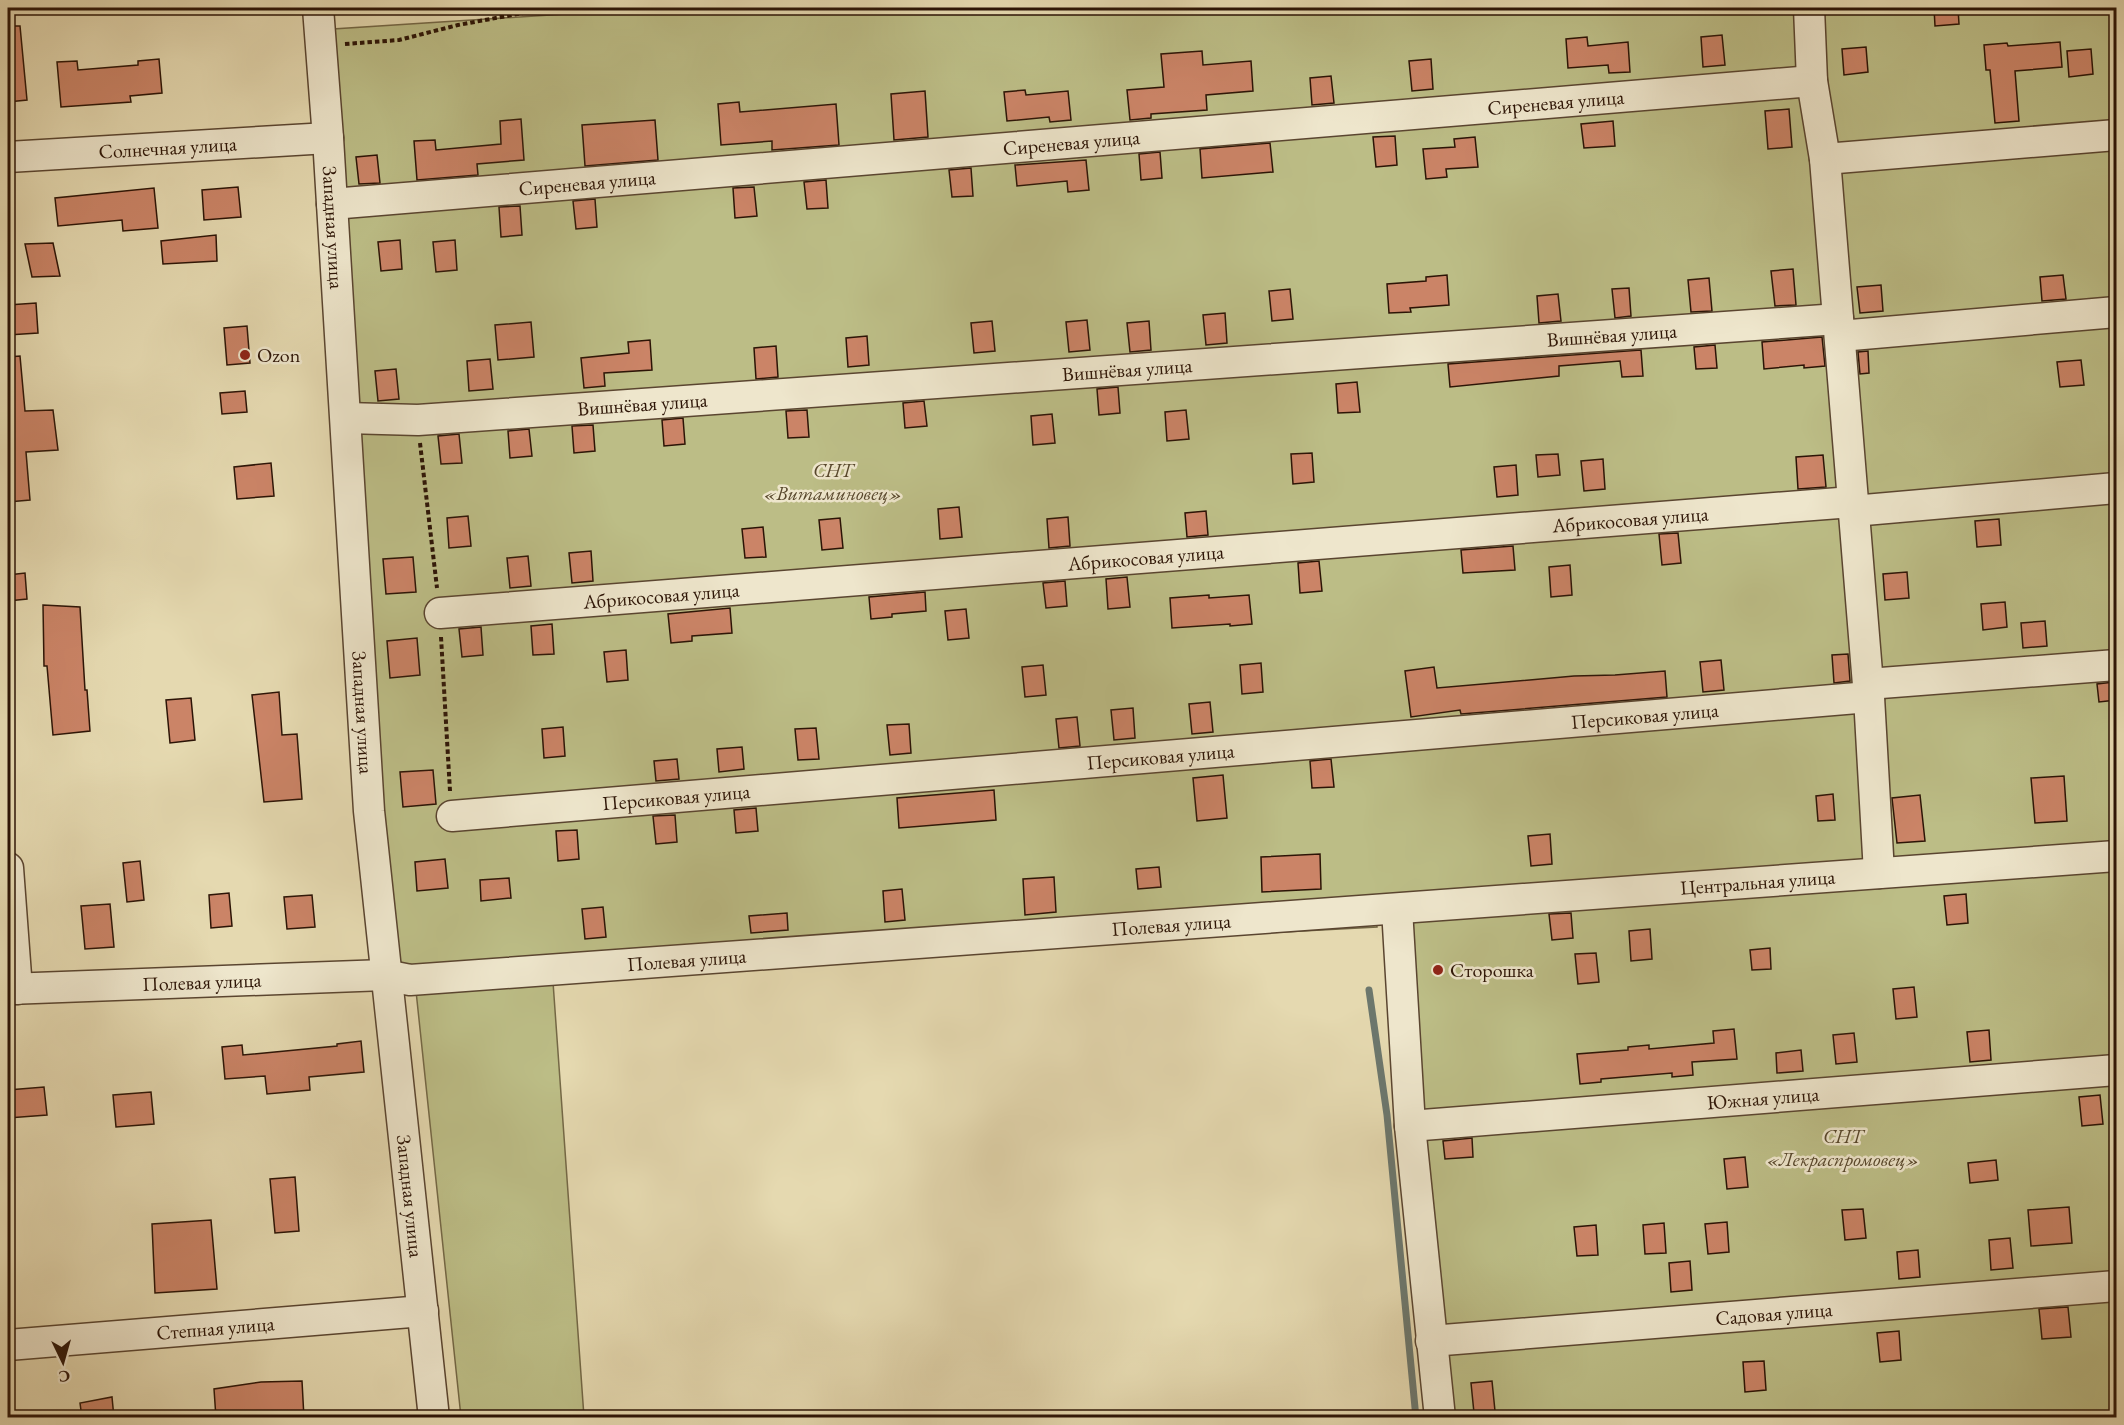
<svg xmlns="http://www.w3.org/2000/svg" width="2124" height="1425" font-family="'EB Garamond',serif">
<rect width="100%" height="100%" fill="#e5d9b0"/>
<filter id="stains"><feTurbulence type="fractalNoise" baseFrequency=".00333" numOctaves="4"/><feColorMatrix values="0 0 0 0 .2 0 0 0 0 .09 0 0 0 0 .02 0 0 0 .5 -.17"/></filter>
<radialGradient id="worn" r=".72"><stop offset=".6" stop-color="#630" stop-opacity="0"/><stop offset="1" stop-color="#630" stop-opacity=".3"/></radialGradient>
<g fill="#bcbd86" stroke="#746846" stroke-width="1.5">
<polygon points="659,8 2116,8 2116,845 1375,907 1377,927 393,981 333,29"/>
<polygon points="2116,856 2116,1417 1440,1417 1397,909"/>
<polygon points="553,982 584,1417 461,1417 416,991"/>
</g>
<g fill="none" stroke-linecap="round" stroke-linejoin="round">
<polyline stroke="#6c776d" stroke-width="7" points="1369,990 1387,1115 1416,1418"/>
</g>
<g fill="#cb8467" stroke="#2c1406" stroke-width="1.5">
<polygon points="1934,8 1958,8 1959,24 1935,26"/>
<polygon points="8,26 20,26 27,100 8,102"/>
<polygon points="1722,35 1725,65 1703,67 1701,37"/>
<polygon points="1587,37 1588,46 1628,42 1630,72 1609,73 1608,65 1568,68 1566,39"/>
<polygon points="2060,42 2062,67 2015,71 2019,121 1995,123 1990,70 1986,70 1984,45 2007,43 2008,46"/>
<polygon points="1866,47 1868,72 1844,75 1842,49"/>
<polygon points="2091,49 2093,74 2069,77 2067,51"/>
<polygon points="1202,51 1203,65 1251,61 1253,91 1206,95 1207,110 1151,114 1151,118 1130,120 1127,90 1164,87 1161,54"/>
<polygon points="159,59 162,93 130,96 131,102 61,107 57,62 77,61 78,70 138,65 138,61"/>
<polygon points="1431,59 1433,89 1412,91 1409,61"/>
<polygon points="1331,76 1334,103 1312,105 1310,78"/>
<polygon points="1025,90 1026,95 1068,91 1071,120 1050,122 1049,117 1007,121 1004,92"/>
<polygon points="925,91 928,137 894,140 891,94"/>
<polygon points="739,102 740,112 836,104 839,145 772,150 772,141 721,145 718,104"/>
<polygon points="1789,109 1792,147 1768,149 1765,111"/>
<polygon points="521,119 524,160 477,164 478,175 417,180 414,141 435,140 436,150 501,144 500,121"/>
<polygon points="655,120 658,160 585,166 582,125"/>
<polygon points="1613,121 1615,146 1584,148 1581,124"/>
<polygon points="1395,136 1397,165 1376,167 1373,137"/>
<polygon points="1475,137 1478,167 1446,169 1447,177 1426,179 1423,149 1455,147 1454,139"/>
<polygon points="1270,143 1273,172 1202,178 1200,149"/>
<polygon points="1160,152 1162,178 1141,180 1139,154"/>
<polygon points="377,155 380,183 359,184 356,157"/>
<polygon points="1086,160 1089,190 1068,192 1067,181 1017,186 1015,165"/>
<polygon points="971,168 973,196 952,197 949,170"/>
<polygon points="826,180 828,208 807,209 804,182"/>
<polygon points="238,187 241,217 204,220 202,190"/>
<polygon points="754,187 757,216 735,218 733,188"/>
<polygon points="154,188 158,228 123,231 122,220 58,226 55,198"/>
<polygon points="595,199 597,227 576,229 573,201"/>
<polygon points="520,206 522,235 501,237 499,207"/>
<polygon points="216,235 217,261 163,264 161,241"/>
<polygon points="400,240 402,269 381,271 378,242"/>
<polygon points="455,240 457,270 436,272 433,242"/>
<polygon points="53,243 60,276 32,277 25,244"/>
<polygon points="1793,269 1796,305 1775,306 1771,271"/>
<polygon points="1447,275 1449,305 1410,308 1411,312 1389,313 1387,284 1426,281 1426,277"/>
<polygon points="2063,275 2066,299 2042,301 2040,277"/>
<polygon points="1709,278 1712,311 1691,312 1688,280"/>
<polygon points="1881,285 1883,311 1860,313 1857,287"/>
<polygon points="1629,288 1631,316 1615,318 1612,289"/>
<polygon points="1290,289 1293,319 1272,321 1269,291"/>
<polygon points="1558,294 1561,321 1539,323 1537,296"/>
<polygon points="36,303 38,333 8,335 8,305"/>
<polygon points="1225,313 1227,343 1206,345 1203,315"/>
<polygon points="1087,320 1090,350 1069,352 1066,322"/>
<polygon points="992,321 995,351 974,353 971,323"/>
<polygon points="1149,321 1151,350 1130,352 1127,323"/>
<polygon points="531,322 534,357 498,360 495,325"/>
<polygon points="247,326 250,363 227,365 224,328"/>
<polygon points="867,336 869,365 848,367 846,338"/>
<polygon points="1822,337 1825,366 1804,368 1804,365 1764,369 1762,342"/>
<polygon points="650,340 652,370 604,373 605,386 584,388 581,358 629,353 628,342"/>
<polygon points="1715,345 1717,368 1696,369 1694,347"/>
<polygon points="776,346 778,377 756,379 754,348"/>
<polygon points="1641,350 1643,376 1622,377 1620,361 1559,366 1559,376 1450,387 1448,364"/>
<polygon points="1868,351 1869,373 1860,374 1858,352"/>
<polygon points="20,356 25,411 53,410 58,450 26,452 30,500 8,502 8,357"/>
<polygon points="490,359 493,389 469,391 467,361"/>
<polygon points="2081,360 2084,385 2060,387 2057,362"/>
<polygon points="396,369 399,399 378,401 375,371"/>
<polygon points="1357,382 1360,412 1338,413 1336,384"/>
<polygon points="1118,387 1120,413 1099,415 1097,389"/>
<polygon points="245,391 247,412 222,414 220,393"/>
<polygon points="924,401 927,426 905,428 903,403"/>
<polygon points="807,410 809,437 788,438 786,411"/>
<polygon points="1186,410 1189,439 1167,441 1165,412"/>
<polygon points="1052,414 1055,443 1033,445 1031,416"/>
<polygon points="683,418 685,444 664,446 662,420"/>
<polygon points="593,425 595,451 574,453 572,426"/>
<polygon points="529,429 532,456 510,458 508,431"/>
<polygon points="459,434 462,463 441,464 438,436"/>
<polygon points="1312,453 1314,482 1293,484 1291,454"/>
<polygon points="1558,454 1560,475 1538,477 1536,455"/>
<polygon points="1823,455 1826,487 1798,489 1796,457"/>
<polygon points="1603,459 1605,489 1584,491 1581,461"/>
<polygon points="271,463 274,496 237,499 234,467"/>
<polygon points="1516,465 1518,495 1497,497 1494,467"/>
<polygon points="959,507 962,537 940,539 938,509"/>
<polygon points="1206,511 1208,535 1187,537 1185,513"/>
<polygon points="468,516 471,546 449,548 447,518"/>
<polygon points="1068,517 1070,546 1049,548 1047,519"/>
<polygon points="840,518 843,548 822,550 819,520"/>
<polygon points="1999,519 2001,545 1977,547 1975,521"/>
<polygon points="763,527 766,557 745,558 742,529"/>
<polygon points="1678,533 1681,563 1662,565 1659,534"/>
<polygon points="1513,546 1515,570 1463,573 1461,550"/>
<polygon points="591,551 593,581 572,583 569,553"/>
<polygon points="528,556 531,586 510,588 507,558"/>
<polygon points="413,557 416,592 386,594 383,559"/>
<polygon points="1319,561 1322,591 1300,593 1298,563"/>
<polygon points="1570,565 1572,595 1551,597 1549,567"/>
<polygon points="1907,572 1909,598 1885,600 1883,574"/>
<polygon points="25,573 27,599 8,601 8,575"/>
<polygon points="1127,577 1130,607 1108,609 1106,579"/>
<polygon points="1065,581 1067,606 1046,608 1043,583"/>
<polygon points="925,592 926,611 892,614 892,617 871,619 869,597"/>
<polygon points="1209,595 1209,598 1249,595 1252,624 1230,626 1230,624 1172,628 1170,598"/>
<polygon points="2005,602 2007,627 1983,630 1981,604"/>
<polygon points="43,605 80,607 85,690 87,690 90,731 53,735 47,666 44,666"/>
<polygon points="730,608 732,633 692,636 692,641 671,643 668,614"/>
<polygon points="966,609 969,638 948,640 945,611"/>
<polygon points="2045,621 2047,646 2023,648 2021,623"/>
<polygon points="552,624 554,654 533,655 531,626"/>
<polygon points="481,627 483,655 462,657 459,629"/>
<polygon points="417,638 420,675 390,678 387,641"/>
<polygon points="626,650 628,680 607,682 604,652"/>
<polygon points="1848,654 1850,681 1834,683 1832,655"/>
<polygon points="1721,660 1724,690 1703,692 1700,662"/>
<polygon points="1261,663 1263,692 1242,694 1240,665"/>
<polygon points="1043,665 1046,695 1025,697 1022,667"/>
<polygon points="1434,667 1437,688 1574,676 1615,675 1665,671 1667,697 1461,714 1460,710 1411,717 1405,671"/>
<polygon points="2114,682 2116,700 2099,702 2097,684"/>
<polygon points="279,692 282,735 297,734 302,799 264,802 252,695"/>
<polygon points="191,698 195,740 170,743 166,700"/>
<polygon points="1210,702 1213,732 1192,734 1189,704"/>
<polygon points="1133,708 1135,738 1114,740 1111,710"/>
<polygon points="1077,717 1080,746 1059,748 1056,719"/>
<polygon points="909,724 911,753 890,755 887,725"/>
<polygon points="563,727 565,756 544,758 542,729"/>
<polygon points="816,728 819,759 798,760 795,729"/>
<polygon points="742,747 744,769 719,772 717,749"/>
<polygon points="677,759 679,779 656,781 654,761"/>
<polygon points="1331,759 1334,787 1312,788 1310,761"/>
<polygon points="433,770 436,804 403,807 400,772"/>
<polygon points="1223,775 1227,818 1197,821 1193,778"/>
<polygon points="2064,776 2067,821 2035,823 2031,778"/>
<polygon points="994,790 996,820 899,828 897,798"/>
<polygon points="1833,794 1835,820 1818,821 1816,796"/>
<polygon points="1920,795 1925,841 1897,843 1892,798"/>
<polygon points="756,808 758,831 736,833 734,810"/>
<polygon points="675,815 677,842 656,844 653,816"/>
<polygon points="577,830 579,859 558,861 556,831"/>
<polygon points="1550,834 1552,864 1531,866 1528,836"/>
<polygon points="1320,854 1321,889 1262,892 1261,857"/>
<polygon points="445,859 448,888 417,891 415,862"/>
<polygon points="140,861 144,900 127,902 123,863"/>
<polygon points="1159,867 1161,887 1138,889 1136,869"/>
<polygon points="1054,877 1056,912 1025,915 1023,879"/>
<polygon points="509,878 511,898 481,901 480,880"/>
<polygon points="902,889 905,920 885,922 883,891"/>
<polygon points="229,893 232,926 211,928 209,895"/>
<polygon points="1966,894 1968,923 1947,925 1944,896"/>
<polygon points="312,895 315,927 287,929 284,897"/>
<polygon points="110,904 114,947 85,949 81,906"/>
<polygon points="603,907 606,937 585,939 582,909"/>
<polygon points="787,913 788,930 751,933 749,916"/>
<polygon points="1571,913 1573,938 1552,940 1549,914"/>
<polygon points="1650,929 1652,959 1631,961 1629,931"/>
<polygon points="1770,948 1771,969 1752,970 1750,950"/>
<polygon points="1596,953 1599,982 1578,984 1575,954"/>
<polygon points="1914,987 1917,1017 1896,1019 1893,989"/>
<polygon points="1734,1029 1737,1059 1692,1062 1693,1075 1672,1077 1672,1073 1601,1079 1601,1082 1580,1084 1577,1054 1628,1050 1628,1047 1649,1045 1649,1049 1714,1043 1713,1031"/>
<polygon points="1989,1030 1991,1060 1970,1062 1967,1032"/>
<polygon points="1854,1033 1857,1062 1836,1064 1833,1035"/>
<polygon points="361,1041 364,1072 309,1077 310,1090 267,1094 265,1076 225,1079 222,1047 242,1045 243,1055 337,1046 337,1044"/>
<polygon points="1801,1050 1803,1071 1777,1073 1776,1053"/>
<polygon points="44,1087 47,1115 8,1118 8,1090"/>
<polygon points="151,1092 154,1124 116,1127 113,1095"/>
<polygon points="2100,1095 2103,1124 2082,1126 2079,1097"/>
<polygon points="1472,1138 1473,1157 1445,1159 1443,1141"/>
<polygon points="1745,1157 1748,1187 1727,1189 1724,1159"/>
<polygon points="1996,1160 1998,1180 1970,1183 1968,1163"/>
<polygon points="295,1177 299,1231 275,1233 270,1179"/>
<polygon points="2069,1207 2072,1243 2031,1246 2028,1210"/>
<polygon points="1863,1209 1866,1238 1845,1240 1842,1210"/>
<polygon points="211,1220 217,1289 155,1293 152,1224"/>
<polygon points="1727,1222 1729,1252 1708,1254 1705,1224"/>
<polygon points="1664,1223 1666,1253 1645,1254 1643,1225"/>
<polygon points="1596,1225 1598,1255 1577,1256 1574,1227"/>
<polygon points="2010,1238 2013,1268 1991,1270 1989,1240"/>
<polygon points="1918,1250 1920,1277 1899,1279 1897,1252"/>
<polygon points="1690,1261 1692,1290 1671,1292 1669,1263"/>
<polygon points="2068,1307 2071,1337 2042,1339 2039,1309"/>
<polygon points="1899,1331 1901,1360 1880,1362 1877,1333"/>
<polygon points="1764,1361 1766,1390 1745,1392 1743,1362"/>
<polygon points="302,1381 304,1418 216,1418 214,1389 261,1382"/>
<polygon points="1492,1381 1495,1411 1474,1413 1471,1383"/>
<polygon points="112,1397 114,1418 82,1418 80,1403"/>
</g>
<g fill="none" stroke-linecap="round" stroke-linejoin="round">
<defs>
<g id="minor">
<path id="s1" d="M318,8L328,138L369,811L434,1418"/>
<polyline points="1809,8 1812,81 1825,159 1869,697 1879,873"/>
<path id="s2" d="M8,157L328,138"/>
<polyline points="1825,159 2116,135"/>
<path id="s3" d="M332,204L1812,81"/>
<polyline points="1840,336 2116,312"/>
<path id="s4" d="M346,418L418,420L1838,319"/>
<polyline points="1853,511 2116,488"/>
<path id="s5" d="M440,613L1852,502"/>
<polyline points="1868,684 2116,665"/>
<path id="s6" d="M452,816L1869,697"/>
<polyline points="8,868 17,989"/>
<polyline points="1397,909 1410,1126 1440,1418"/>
<path id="s7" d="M8,989L385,975L410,980L2116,856"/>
<path id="s8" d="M1410,1126L2116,1070"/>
<path id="s9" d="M1431,1341L2116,1286"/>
<path id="s10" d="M8,1345L423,1311"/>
</g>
</defs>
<use href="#minor" stroke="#5a4530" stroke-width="33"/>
<g stroke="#2c1406" stroke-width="4" stroke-dasharray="4.5 3" stroke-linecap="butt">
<polyline points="345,44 399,40 458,25 550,8"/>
<polyline points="420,443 437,588"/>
<polyline points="441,637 450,791"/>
</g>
<use href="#minor" stroke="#eee6cc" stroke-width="30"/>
</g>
<g fill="#8f2418" stroke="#eee6cc" stroke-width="2">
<circle cx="245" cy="355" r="6"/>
<circle cx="1438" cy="970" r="6"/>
</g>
<g text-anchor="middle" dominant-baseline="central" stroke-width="5" stroke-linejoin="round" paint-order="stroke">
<g font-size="20" fill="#2c1406" stroke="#eee6cc">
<text stroke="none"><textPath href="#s3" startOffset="1228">Сиреневая улица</textPath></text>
<text stroke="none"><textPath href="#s3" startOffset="742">Сиреневая улица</textPath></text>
<text stroke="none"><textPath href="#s2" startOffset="160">Солнечная улица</textPath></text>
<text stroke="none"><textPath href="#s3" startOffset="256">Сиреневая улица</textPath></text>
<text stroke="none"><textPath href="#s1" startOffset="220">Западная улица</textPath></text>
<text stroke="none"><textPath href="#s4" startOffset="1269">Вишнёвая улица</textPath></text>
<text stroke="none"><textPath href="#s4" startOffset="783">Вишнёвая улица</textPath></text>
<text stroke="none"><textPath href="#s4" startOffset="297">Вишнёвая улица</textPath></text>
<text stroke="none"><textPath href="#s5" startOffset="1194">Абрикосовая улица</textPath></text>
<text stroke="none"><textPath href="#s5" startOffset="708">Абрикосовая улица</textPath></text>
<text stroke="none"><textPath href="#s5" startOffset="222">Абрикосовая улица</textPath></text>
<text stroke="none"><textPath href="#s1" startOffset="706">Западная улица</textPath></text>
<text stroke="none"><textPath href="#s6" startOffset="1197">Персиковая улица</textPath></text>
<text stroke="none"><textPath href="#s6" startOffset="711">Персиковая улица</textPath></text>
<text stroke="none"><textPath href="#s6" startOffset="225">Персиковая улица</textPath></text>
<text stroke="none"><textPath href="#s7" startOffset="1754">Центральная улица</textPath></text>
<text stroke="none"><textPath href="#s7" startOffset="1166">Полевая улица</textPath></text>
<text stroke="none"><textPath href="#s7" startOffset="680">Полевая улица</textPath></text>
<text stroke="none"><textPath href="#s7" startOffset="194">Полевая улица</textPath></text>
<text stroke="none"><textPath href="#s8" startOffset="354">Южная улица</textPath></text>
<text stroke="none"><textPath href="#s1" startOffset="1192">Западная улица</textPath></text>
<text stroke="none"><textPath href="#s9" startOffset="344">Садовая улица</textPath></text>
<text stroke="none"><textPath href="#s10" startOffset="208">Степная улица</textPath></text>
</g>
<g font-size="20" fill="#2c1406" stroke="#eee6cc" text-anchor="start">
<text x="257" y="355">Ozon</text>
<text x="1450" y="970">Сторошка</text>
</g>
<g font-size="20" font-style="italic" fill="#57472c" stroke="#eee6cc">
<text x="833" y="470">СНТ<tspan x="833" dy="23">«Витаминовец»</tspan></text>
<text x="1843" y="1136">СНТ<tspan x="1843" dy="23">«Лекраспромовец»</tspan></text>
</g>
</g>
<rect width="2124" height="1425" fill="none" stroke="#e5d9b0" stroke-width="30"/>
<rect x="9" y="9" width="2106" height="1407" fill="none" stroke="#2c1406" stroke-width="3"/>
<rect x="15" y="15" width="2094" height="1395" fill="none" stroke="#2c1406" stroke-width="1.5"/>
<g transform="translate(63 1362) rotate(175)" stroke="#eee6cc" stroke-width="4.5" paint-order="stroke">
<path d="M0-4.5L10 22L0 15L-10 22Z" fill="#2c1406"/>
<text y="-9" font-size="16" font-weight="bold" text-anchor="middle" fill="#2c1406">С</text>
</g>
<rect width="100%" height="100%" filter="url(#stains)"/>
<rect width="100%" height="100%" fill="url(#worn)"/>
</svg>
